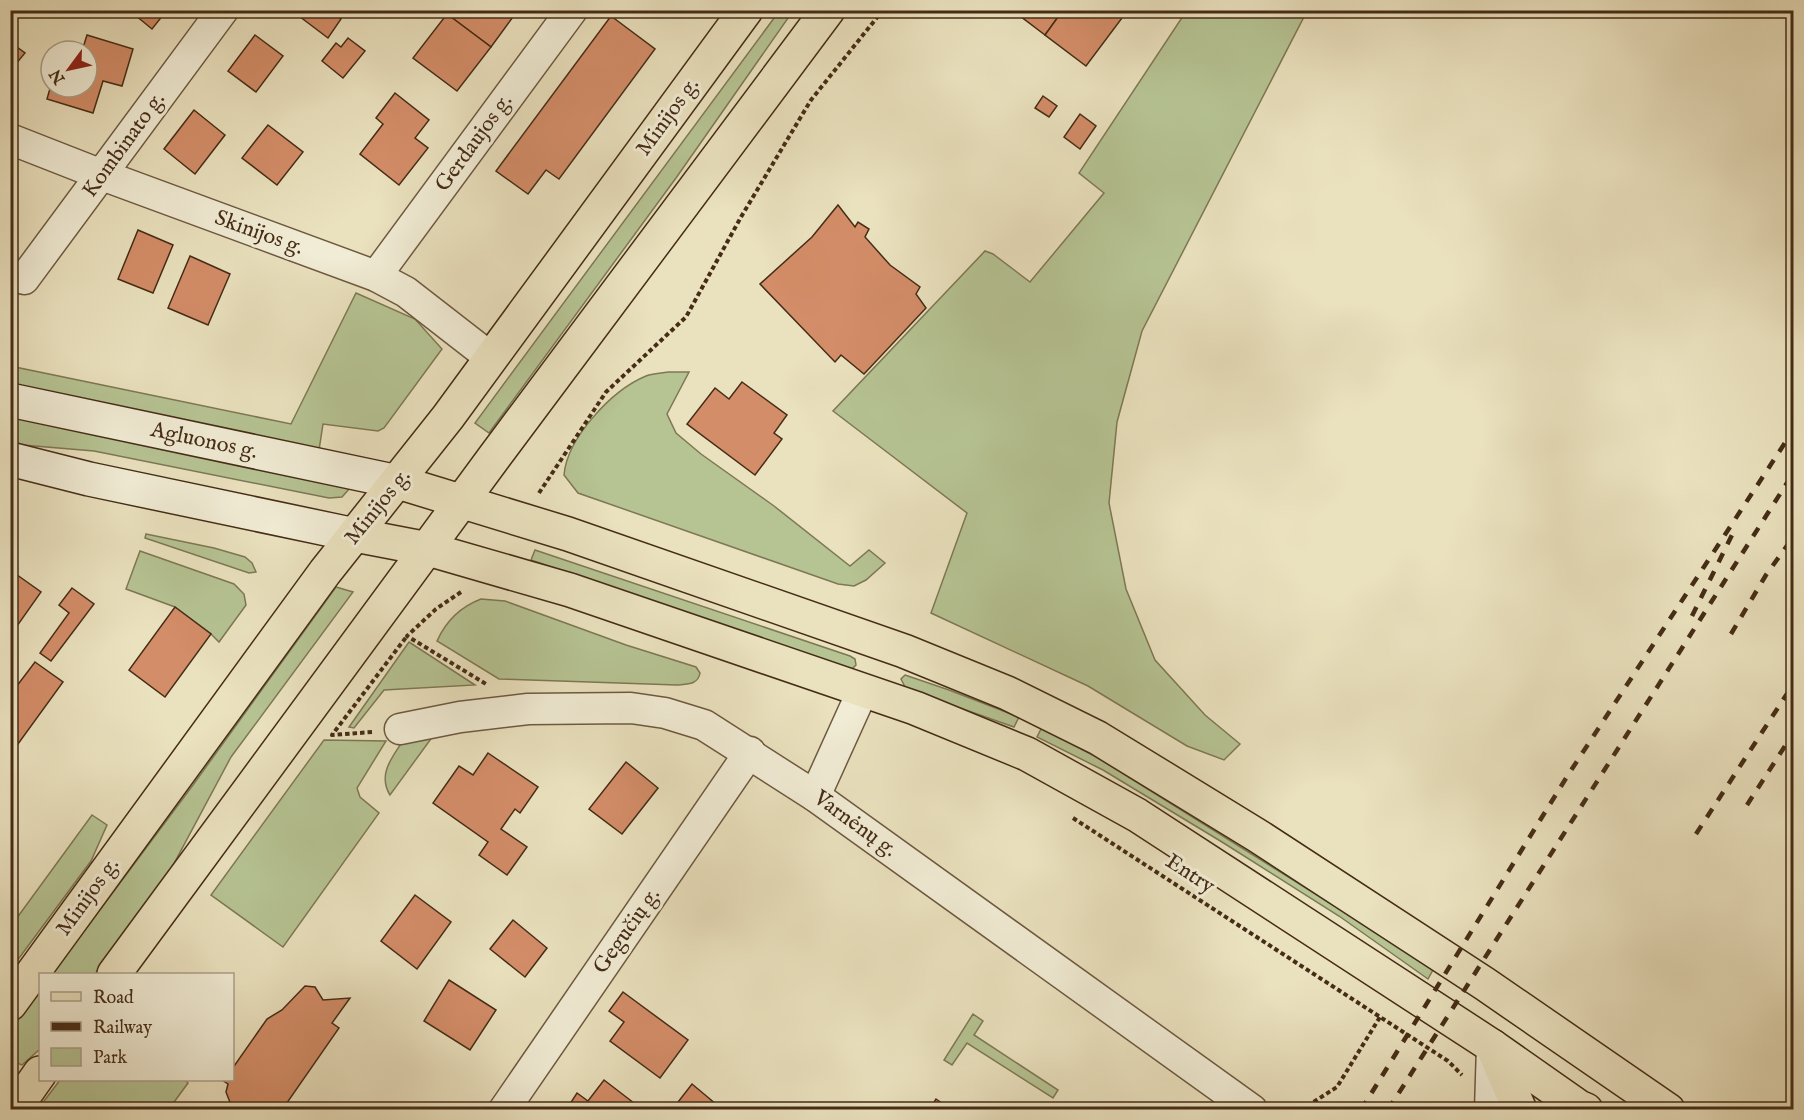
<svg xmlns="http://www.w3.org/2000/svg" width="1804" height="1120" font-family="'IM FELL English',serif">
<rect width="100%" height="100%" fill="#eae1be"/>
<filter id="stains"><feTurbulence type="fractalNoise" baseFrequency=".00333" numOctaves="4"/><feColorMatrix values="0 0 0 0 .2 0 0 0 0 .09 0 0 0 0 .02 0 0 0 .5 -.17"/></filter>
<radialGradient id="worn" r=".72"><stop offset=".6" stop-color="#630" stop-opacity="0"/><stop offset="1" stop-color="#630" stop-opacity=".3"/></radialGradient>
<g fill="#b6c393" stroke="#7e7854" stroke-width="1.5">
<polygon points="780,10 793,11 676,178 489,433 475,423"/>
<polygon points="1187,10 1307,11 1142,331 1117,422 1109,503 1126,589 1155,660 1205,715 1240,744 1224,760 1187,746 1088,686 931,613 967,513 833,411 985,251 993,254 1030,282 1104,193 1079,173"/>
<polygon points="356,293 415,319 442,349 384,428 378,431 323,424 319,450 11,388 10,366 291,424"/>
<path d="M669,372H689L667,414L676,433L701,454L774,506L850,566L869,550L885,563L866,580L854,586L838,584L578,493L564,475C567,438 612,390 646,376C653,373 662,373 669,372Z"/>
<polygon points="11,417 350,488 342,497 329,498 94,451 11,444"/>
<polygon points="146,534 214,548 245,557 252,563 256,572 249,573 145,538"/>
<polygon points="535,550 850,656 855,659 856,665 853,668 848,669 531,560"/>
<polygon points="140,551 234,584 244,594 246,605 219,642 211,634 175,607 126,589"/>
<polygon points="336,587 353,592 231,757 171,869 95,974 52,974 193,785"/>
<path d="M481,599L505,601L626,645L696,667L700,673C698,685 687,684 677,685L499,679L437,641C446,621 460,607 481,599Z"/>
<polygon points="409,642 475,685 384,690 354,728 349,727"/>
<polygon points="905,675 949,690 1019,717 1014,727 906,689 901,679"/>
<polygon points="1042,727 1098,758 1434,968 1428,979 1339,916 1222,842 1103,770 1037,737"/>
<path d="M433,736L390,795C377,774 393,756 405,738Z"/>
<polygon points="324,740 386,741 357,788 360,797 379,813 283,947 211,895"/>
<polygon points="92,815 107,825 91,861 11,969 11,926"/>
<polygon points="40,990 40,1049 22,1065 11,1061 10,1031"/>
<polygon points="973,1014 983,1021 974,1035 1058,1090 1053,1098 967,1043 952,1065 944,1060"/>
<polygon points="60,1080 185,1080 188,1083 169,1109 38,1109"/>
</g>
<g fill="#d38d68" stroke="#452c16" stroke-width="1.5">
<polygon points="129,10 167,10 152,29"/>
<polygon points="291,10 329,10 341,19 328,38"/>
<polygon points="449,10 518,10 491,47 447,14"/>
<polygon points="1012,10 1063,10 1045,35"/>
<polygon points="1063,10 1128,10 1086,66 1045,35"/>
<polygon points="447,14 491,47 457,91 413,58"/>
<polygon points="611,16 655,49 559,179 546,170 528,194 496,171"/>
<polygon points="87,35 133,49 122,86 103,81 93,113 47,99 51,85 51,87 87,87 87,51 82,51"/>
<polygon points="255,35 283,56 256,92 228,71"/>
<polygon points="348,38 365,51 343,78 322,61 336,43 341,47"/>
<polygon points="10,42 25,53 10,71"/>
<polygon points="395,93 429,120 415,138 428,148 399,185 360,154 383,124 376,118"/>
<polygon points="1043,96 1057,106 1049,117 1035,108"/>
<polygon points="194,110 225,135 195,174 164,149"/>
<polygon points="1080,114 1096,126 1080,149 1064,137"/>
<polygon points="268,125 303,152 277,185 242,158"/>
<polygon points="838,205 855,227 858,222 869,229 865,237 890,265 920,287 916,294 926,308 864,374 841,355 835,362 760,284 812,237"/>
<polygon points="138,230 173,245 153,293 118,279"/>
<polygon points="190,256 230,274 208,325 168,308"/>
<polygon points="742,382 787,415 774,433 782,439 755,475 687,424 715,388 729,399"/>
<polygon points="13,572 41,592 10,636 10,576"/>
<polygon points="72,588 94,604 51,661 40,653 69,613 59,605"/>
<polygon points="175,607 211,634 165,697 129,670"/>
<polygon points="35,662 63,682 10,755 10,695"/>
<polygon points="488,753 538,787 520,813 515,809 501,829 527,847 507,875 479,855 488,842 433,803 459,766 473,775"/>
<polygon points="626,762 658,788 622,834 589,809"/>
<polygon points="415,895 451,922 417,969 381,941"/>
<polygon points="513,920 547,948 525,977 490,949"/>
<polygon points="449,980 496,1010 470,1050 424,1021"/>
<polygon points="305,986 315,987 323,1000 350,998 332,1023 339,1028 282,1110 233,1110 226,1092 228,1084 222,1080 232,1080 232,1069 267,1019 282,1010"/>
<polygon points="623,992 688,1040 660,1078 610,1041 624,1022 609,1011"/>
<polygon points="604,1080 643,1110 566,1110 577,1093 588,1101"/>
<polygon points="692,1084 723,1110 679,1110 675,1106"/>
<polygon points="936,1099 952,1110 929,1110"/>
</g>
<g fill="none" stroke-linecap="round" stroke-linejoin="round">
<defs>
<g id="minor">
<polyline points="10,139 102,175 376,276 406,292 491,358"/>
<polyline points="376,276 572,10"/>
<polyline points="24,279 223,10"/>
<polyline points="400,729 460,717 528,709 631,708 665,713 704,725 815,796 1252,1110"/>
<polyline points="815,796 863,690"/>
<polyline points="504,1110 750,752"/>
<polyline points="1490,1110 1492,1046"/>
</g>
<g id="secondary">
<polyline points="10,400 398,482"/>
<polyline points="10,459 89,479 355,535"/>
</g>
<g id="primary">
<polyline points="398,482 568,534 904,651 1007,693 1098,738 1258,836 1485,984 1668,1110"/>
<polyline points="355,535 428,549 570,590 915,708 1027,754 1137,815 1492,1046 1579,1107 1586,1110"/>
<polyline points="114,974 495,456 828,10"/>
<polyline points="10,1004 325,572 448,417 746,10"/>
<polyline points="1492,1046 1520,1110"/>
<polyline points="14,1110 40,1073"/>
</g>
</defs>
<use href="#minor" stroke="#6e5940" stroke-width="33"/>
<use href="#secondary" stroke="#452c16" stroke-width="36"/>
<use href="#primary" stroke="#452c16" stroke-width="36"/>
<g stroke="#452c16" stroke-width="4" stroke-dasharray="4.5 3" stroke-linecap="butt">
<polyline points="539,493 606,392 686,317 741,217 811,100 883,10"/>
<polyline points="461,592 436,609 407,636 486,684"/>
<polyline points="372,732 332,735 407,636"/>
<polyline points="1073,818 1448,1061 1462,1075"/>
<polyline points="1301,1110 1337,1087 1380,1017"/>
</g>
<use href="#minor" stroke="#f1ecd5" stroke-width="30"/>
<use href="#secondary" stroke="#f1ecd5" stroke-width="33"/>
<use href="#primary" stroke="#eae1be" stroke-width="33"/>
<g stroke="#452c16" stroke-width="4.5" stroke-dasharray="10 10" stroke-linecap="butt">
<polyline points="1692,616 1733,533"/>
<polyline points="1731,634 1766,575 1794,536"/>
<polyline points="1747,805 1794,732"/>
<polyline points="1696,834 1794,683"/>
<polyline points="1361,1110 1568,775 1794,429"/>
<polyline points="1388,1110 1794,472"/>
</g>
</g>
<g text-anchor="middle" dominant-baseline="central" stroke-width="6" stroke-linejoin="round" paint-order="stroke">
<g font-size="22" fill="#452c16" stroke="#f1ecd5">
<text transform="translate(668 117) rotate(-54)">Minijos g.</text>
<text transform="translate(474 143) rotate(-54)">Gerdaujos g.</text>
<text transform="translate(124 145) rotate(-54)">Kombinato g.</text>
<text transform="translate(259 233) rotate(20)">Skinijos g.</text>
<text transform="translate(204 441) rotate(12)">Agluonos g.</text>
<text transform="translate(378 507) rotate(-51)">Minijos g.</text>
<text transform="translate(855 824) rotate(36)">Varnėnų g.</text>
<text transform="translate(1190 874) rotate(33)">Entry</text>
<text transform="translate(88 897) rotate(-54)">Minijos g.</text>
<text transform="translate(627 931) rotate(-55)">Gegučių g.</text>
</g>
</g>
<rect width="1804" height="1120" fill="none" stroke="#eae1be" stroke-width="36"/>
<rect x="12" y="12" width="1780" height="1096" fill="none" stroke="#452c16" stroke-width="3"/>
<rect x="18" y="18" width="1768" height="1084" fill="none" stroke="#452c16" stroke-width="1.5"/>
<rect x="39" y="973" width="195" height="108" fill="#f1ecd5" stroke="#ac9f89" stroke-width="1.5"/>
<rect x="51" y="992" width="30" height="9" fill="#eae1be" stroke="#ac9f89" stroke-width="1.5"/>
<text x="93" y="1003" font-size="18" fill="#452c16">Road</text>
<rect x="51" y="1022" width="30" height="9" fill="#452c16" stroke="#ac9f89" stroke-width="1.5"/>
<text x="93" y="1033" font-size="18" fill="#452c16">Railway</text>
<rect x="51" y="1048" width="30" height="18" fill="#b6c393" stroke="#ac9f89" stroke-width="1.5"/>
<text x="93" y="1063" font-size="18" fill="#452c16">Park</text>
<g transform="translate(69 69) rotate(237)"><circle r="28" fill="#f1ecd5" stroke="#ac9f89" stroke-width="1.5"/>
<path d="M0-4.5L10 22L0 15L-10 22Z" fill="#8f2418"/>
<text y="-9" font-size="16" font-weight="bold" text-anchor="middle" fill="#452c16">N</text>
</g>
<rect width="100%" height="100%" filter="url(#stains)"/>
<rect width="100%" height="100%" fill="url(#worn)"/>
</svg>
